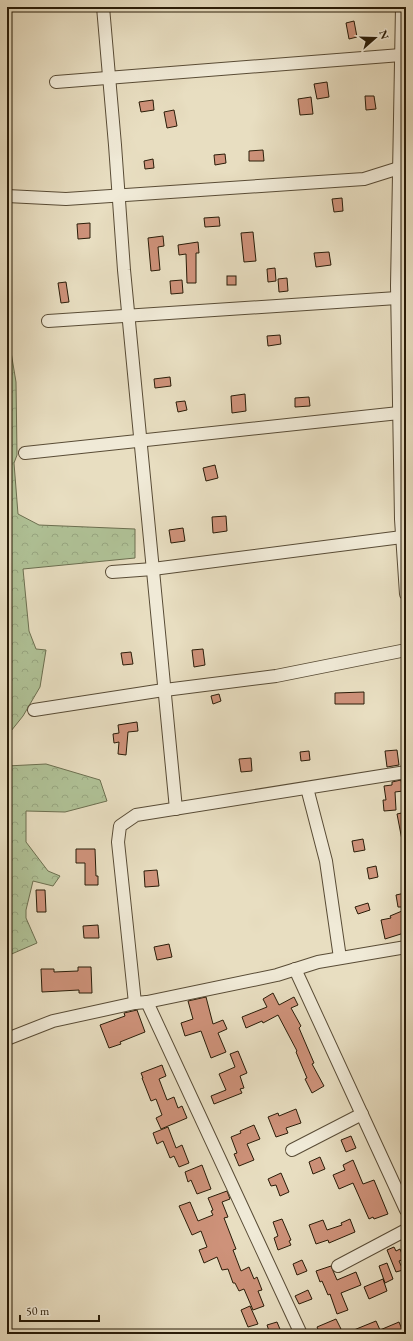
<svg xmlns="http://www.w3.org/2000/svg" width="413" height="1341" font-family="'EB Garamond',serif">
<defs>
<pattern id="forest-crowns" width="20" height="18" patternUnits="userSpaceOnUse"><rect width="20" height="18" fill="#b0c297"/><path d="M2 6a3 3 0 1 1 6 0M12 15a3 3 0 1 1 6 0" fill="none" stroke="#97a681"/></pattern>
</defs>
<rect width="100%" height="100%" fill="#e8dec1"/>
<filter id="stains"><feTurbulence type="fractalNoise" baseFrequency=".005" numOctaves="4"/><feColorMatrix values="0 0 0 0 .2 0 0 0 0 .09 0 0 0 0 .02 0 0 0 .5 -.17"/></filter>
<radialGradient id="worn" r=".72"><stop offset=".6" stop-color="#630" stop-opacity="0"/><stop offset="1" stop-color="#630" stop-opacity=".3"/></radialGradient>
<g fill="url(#forest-crowns)" stroke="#6c6f50">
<polygon points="11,352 16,382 17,455 14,463 18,514 39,525 135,529 135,558 23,569 29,631 36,649 46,650 40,687 23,716 7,736 7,358"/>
<polygon points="46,764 100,780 107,801 65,812 26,811 26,842 48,871 60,876 53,886 33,881 26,910 26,918 37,943 7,956 7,766"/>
</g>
<g fill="#ce927a" stroke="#291c08">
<polygon points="354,21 357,37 349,39 346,23"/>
<polygon points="327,82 329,97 317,99 314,84"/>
<polygon points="365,96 374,96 376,109 366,110"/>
<polygon points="311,97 313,114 300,115 298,99"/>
<polygon points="153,100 154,110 141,112 139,102"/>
<polygon points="174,110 177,126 167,128 164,112"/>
<polygon points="263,150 264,161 249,161 249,151"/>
<polygon points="225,154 226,163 215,165 214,155"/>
<polygon points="153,159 154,168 145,169 144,161"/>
<polygon points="342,198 343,211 334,212 332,199"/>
<polygon points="219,217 220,226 205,227 204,218"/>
<polygon points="90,223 90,238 78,239 77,224"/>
<polygon points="253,232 256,261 244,262 241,233"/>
<polygon points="163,236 164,246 158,247 160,270 151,271 148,238"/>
<polygon points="198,242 199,253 196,253 196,283 187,283 186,254 179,255 178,245"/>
<polygon points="329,252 331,265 316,267 314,253"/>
<polygon points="275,268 276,281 268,282 267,269"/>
<rect x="227" y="276" width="9" height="9"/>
<polygon points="287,278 288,291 279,292 278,279"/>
<polygon points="182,280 183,293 171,294 170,281"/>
<polygon points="66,282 69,302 61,303 58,283"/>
<polygon points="280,335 281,344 268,346 267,336"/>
<polygon points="170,377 171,386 155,388 154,379"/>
<polygon points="245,394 246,411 232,413 231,396"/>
<polygon points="309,397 310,406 295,407 295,398"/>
<polygon points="185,401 187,410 178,412 176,402"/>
<polygon points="215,465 218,478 206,481 203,468"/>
<polygon points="226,516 227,531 213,533 212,517"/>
<polygon points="183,528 185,541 171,543 169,530"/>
<polygon points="203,649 205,665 194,667 192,650"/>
<polygon points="131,652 133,664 123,665 121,653"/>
<polygon points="364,692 364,704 335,704 335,693"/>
<polygon points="219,694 221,701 213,704 211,696"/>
<polygon points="137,722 138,731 128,732 126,755 118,754 119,742 114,743 113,734 119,733 118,725"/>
<polygon points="397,750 399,765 387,767 385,751"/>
<polygon points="309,751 310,760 301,761 300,752"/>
<polygon points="251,758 252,771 241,772 239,759"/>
<polygon points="401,780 403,791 395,792 396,810 384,811 383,800 386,800 384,786 392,785 392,782"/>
<polygon points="406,812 406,840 402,840 397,814"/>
<polygon points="363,839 365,850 354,852 352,841"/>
<polygon points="76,849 95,849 96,876 98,876 98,885 85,885 85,863 76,863"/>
<polygon points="376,866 378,877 369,879 367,868"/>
<polygon points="157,870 159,886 145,887 144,871"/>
<polygon points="36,890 45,890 46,912 37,912"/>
<polygon points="405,893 406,907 398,907 396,895"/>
<polygon points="368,903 370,910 358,914 355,907"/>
<polygon points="402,911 404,933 385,939 381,920 391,918 390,916"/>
<polygon points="98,925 99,938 84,938 83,926"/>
<polygon points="169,944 172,957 157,960 154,947"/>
<polygon points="78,967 91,967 92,993 79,993 79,990 42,992 41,969 54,969 54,972 78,971"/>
<polygon points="273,993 279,1005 294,997 298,1005 291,1008 301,1026 299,1028 314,1063 312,1064 324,1086 312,1093 305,1079 307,1078 296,1052 297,1051 278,1015 263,1023 262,1021 246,1028 242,1017 267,1007 263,999"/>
<polygon points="206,997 213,1024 223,1020 227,1029 218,1033 226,1052 211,1058 201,1031 185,1036 181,1023 193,1019 188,1001"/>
<polygon points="137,1010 145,1032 120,1042 121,1044 109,1048 100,1025 125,1016 124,1013"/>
<polygon points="238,1051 247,1073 240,1076 244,1088 240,1089 242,1093 214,1104 211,1096 226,1090 219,1074 235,1067 230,1054"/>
<polygon points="162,1065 166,1076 159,1079 167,1100 174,1097 178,1108 182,1106 187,1118 161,1129 156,1118 162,1115 156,1099 151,1101 142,1078 143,1078 141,1073"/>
<polygon points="296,1109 301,1123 286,1128 288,1133 276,1137 268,1117 278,1113 279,1116"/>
<polygon points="254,1125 260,1139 247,1144 254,1160 239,1166 234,1154 237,1153 231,1137 241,1133 240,1131"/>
<polygon points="168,1127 176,1148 182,1145 189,1163 179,1167 174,1156 170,1158 163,1141 157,1144 153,1133"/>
<polygon points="351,1136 356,1148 346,1152 341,1140"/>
<polygon points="320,1157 325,1169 313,1174 309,1162"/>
<polygon points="353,1160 363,1184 374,1180 388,1214 374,1219 373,1217 369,1219 353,1183 339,1189 333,1175 345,1170 343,1165"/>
<polygon points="202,1165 211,1189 197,1194 191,1180 188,1182 185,1172"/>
<polygon points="281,1173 289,1192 280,1196 276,1185 271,1186 268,1179"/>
<polygon points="227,1191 230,1199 222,1202 228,1217 224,1218 236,1249 233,1250 241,1271 249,1267 254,1279 257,1277 262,1290 258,1291 264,1306 253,1310 244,1289 239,1291 235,1283 233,1283 228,1269 222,1270 217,1257 204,1263 199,1250 207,1247 201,1231 192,1235 179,1206 190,1202 198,1221 213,1215 211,1211 213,1210 208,1198"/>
<polygon points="282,1219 291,1240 289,1241 291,1245 278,1250 274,1238 278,1236 273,1222"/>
<polygon points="350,1219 355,1232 329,1243 328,1240 316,1244 309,1225 323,1220 327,1230 342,1225 341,1223"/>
<polygon points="394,1247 396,1251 400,1249 404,1259 399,1261 403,1270 396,1272 387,1250"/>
<polygon points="302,1260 307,1271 297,1275 293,1264"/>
<polygon points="387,1263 393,1279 385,1283 379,1266"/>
<polygon points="331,1266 337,1280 356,1272 361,1285 341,1293 348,1310 337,1314 330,1294 328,1295 322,1281 320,1282 316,1271"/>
<polygon points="383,1279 387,1291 369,1299 364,1287"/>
<polygon points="308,1290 312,1299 299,1304 295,1296"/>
<polygon points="250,1306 258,1324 248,1327 241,1310"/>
<polygon points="336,1319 341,1329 329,1334 320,1334 317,1327"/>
<polygon points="376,1321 380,1330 399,1322 403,1332 398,1334 344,1334"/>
<polygon points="277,1322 282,1334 270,1334 267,1325"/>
</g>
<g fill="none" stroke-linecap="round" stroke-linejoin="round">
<defs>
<g id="minor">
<polyline points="103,7 115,145 124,270 176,809"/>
<polyline points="402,7 397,286 401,519 406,594"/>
<polyline points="56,82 401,55"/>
<polyline points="7,196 66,199 364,179 399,168"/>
<polyline points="48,321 397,298"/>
<polyline points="25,453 399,413"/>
<polyline points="112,572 153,569 402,537"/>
<polyline points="34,710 157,691 276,676 406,650"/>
<polyline points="307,788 326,861 340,958"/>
<polyline points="295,969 406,1210"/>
<polyline points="147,1002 301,1334"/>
<polyline points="135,1003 118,842 120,826 136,815 406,772"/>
<polyline points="7,1039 53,1021 135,1003 147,1002 277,975 318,962 406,947"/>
<polyline points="292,1150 362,1114"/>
<polyline points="338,1266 406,1230"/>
</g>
</defs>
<use href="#minor" stroke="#594c36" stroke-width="14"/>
<use href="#minor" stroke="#f0ead7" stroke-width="12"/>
</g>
<rect width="413" height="1341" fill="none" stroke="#e8dec1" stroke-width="24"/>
<rect x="8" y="8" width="397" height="1325" fill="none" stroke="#291c08" stroke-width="2"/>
<rect x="12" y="12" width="389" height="1317" fill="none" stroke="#291c08"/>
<g transform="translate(375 38) rotate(70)" stroke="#f0ead7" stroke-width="3" paint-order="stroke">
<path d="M0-3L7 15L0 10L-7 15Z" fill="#291c08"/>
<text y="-6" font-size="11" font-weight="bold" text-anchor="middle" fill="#291c08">N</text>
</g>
<path d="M20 1315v6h79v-6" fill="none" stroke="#291c08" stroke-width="2"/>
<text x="26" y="1315" font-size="12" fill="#291c08" stroke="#f0ead7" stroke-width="3" paint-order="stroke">50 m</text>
<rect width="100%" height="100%" filter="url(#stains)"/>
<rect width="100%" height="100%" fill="url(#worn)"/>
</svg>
